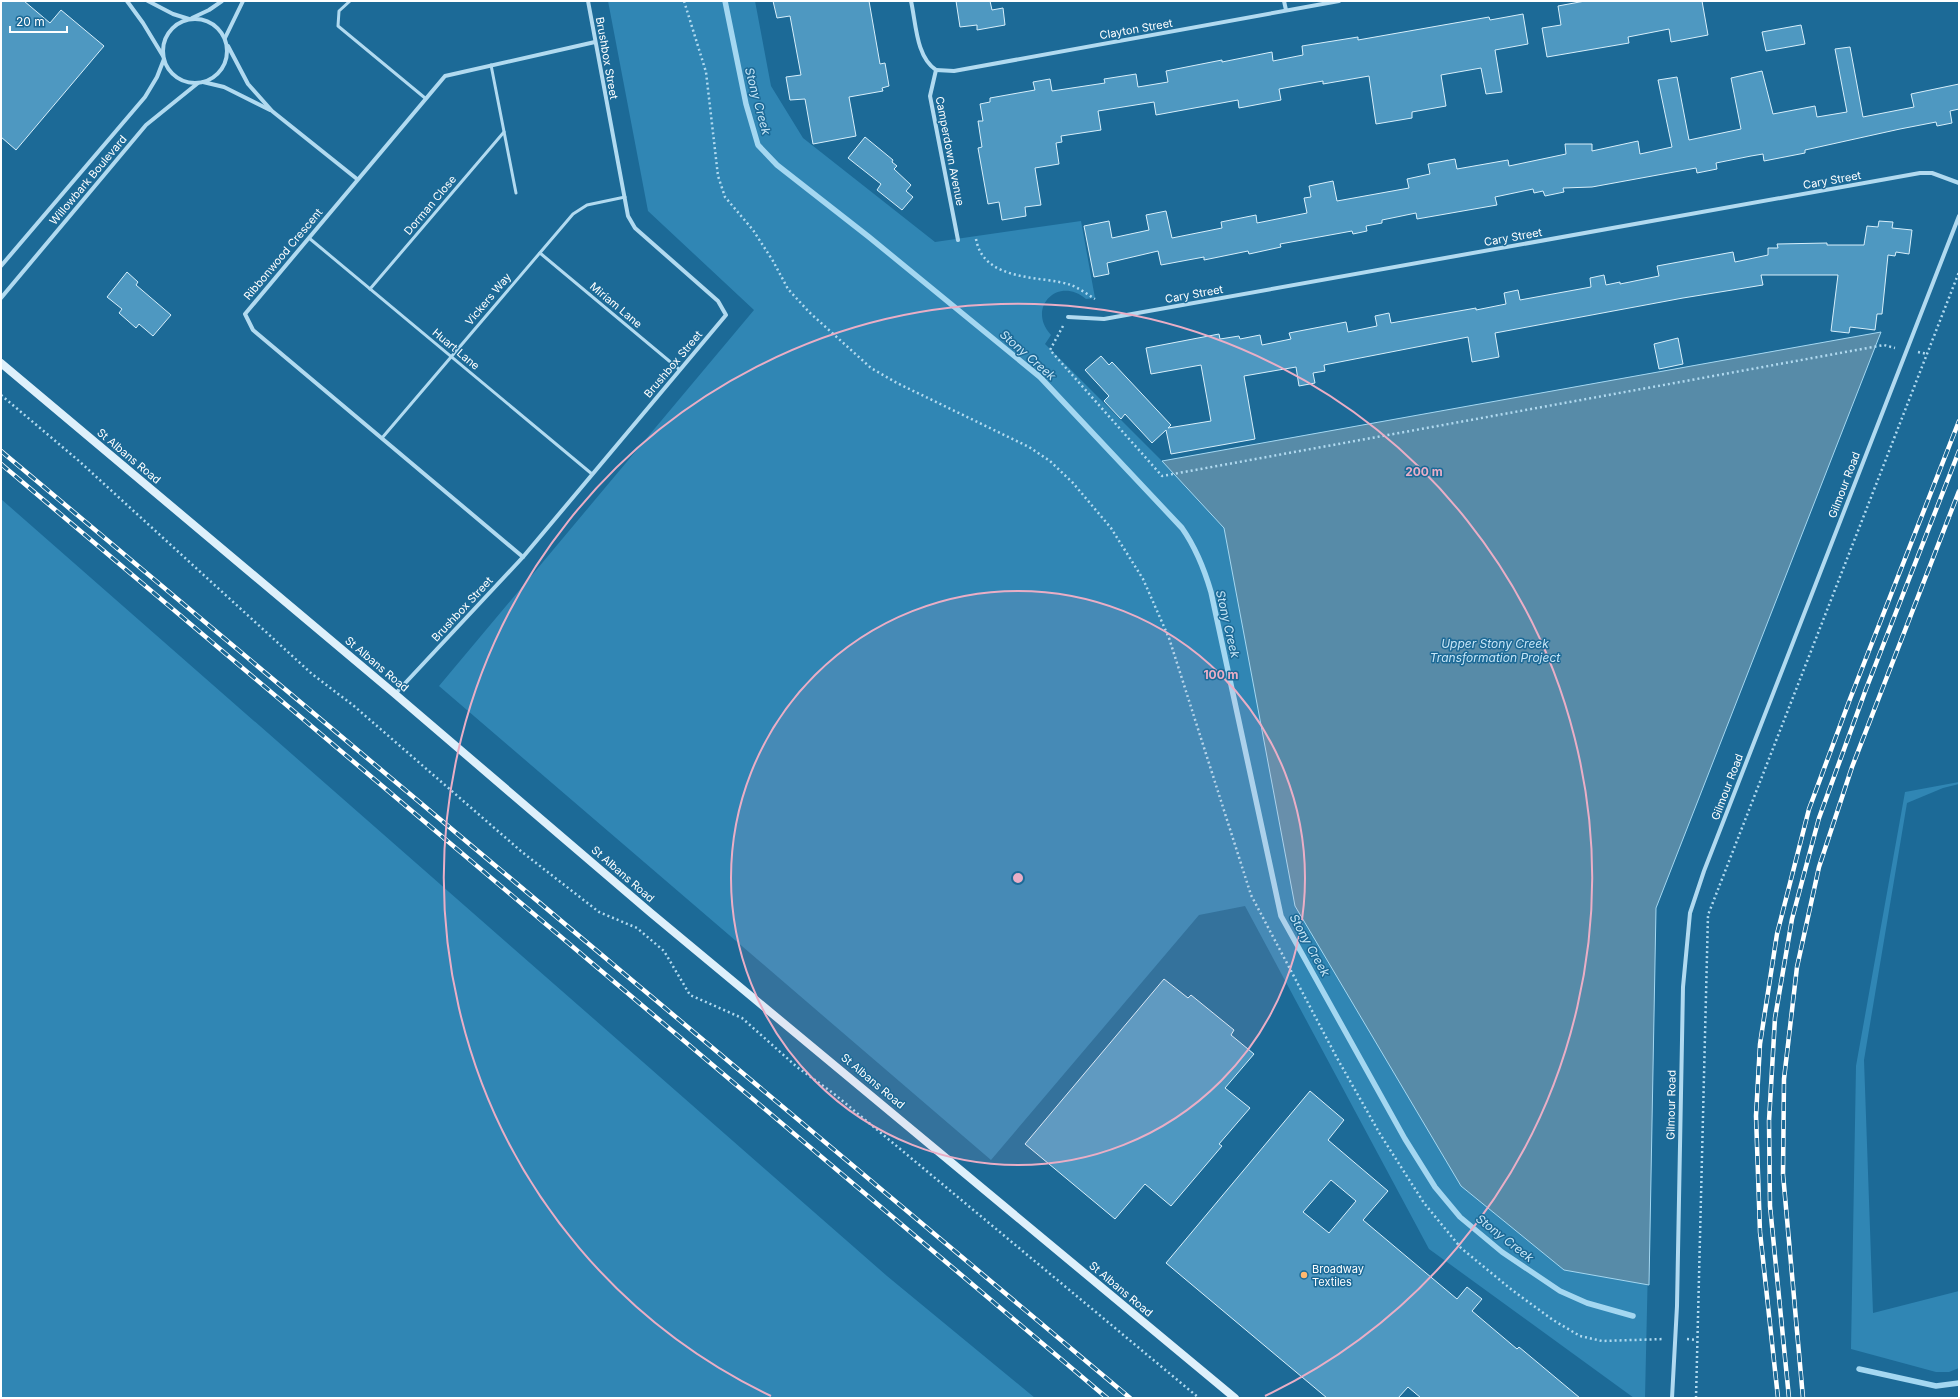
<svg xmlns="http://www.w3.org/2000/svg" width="1960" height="1399" font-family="Inter,sans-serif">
<rect width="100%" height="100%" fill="#1c6a97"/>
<g fill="#3086b4">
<path d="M608,1H755L771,86L803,138L935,242L1081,221L1095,298L1086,299C1058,275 1026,308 1051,335L1045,344L1162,461L1881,332L1656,908L1645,1398H1634L1429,1249L1245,906L1199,915L991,1160L439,686L754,310L648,211Z"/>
<polygon points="1,499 887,1276 1035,1398 1,1398"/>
<polygon points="1959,782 1959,784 1943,788 1907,803 1864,1060 1873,1313 1959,1291 1959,1368 1949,1372 1936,1372 1851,1349 1856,1066 1905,792"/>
</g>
<polygon fill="#578ba8" stroke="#a4d7f1" points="1881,332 1656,908 1649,1285 1564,1270 1461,1186 1295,906 1224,528 1162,461"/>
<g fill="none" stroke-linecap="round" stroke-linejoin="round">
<g stroke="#a4d7f1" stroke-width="5.5">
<path d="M725,1L746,104L758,145L777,165L869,237L1040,377L1182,528C1196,548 1204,568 1211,592L1281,916L1405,1139L1435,1187L1460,1217L1502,1252L1560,1291L1587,1303L1633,1316"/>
<polyline points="1859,1369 1936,1386 1959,1383"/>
</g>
</g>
<g fill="#4e98c1" stroke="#d7effb" fill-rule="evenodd">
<polygon points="1,1 24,1 50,23 61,10 104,46 16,150 1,137"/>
<polygon points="773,1 869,1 880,64 885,63 889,86 882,88 883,91 849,97 856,136 813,144 805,99 790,100 786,77 801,75 790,16 777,18"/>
<polygon points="956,1 990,1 992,10 1003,8 1005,25 977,30 977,25 960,27"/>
<polygon points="1585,1 1702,1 1708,35 1671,42 1669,29 1628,37 1629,43 1547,57 1542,28 1561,25 1558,6"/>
<polygon points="1523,14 1528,44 1495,50 1502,92 1486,94 1481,68 1441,75 1446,106 1412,112 1412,118 1376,124 1369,76 1323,84 1323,81 1279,89 1281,100 1239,108 1238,100 1156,115 1154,102 1098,111 1101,130 1061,136 1062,142 1056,143 1059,164 1035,168 1041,205 1025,207 1026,216 1002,220 999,202 988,204 978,148 982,147 978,121 983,121 980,104 990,102 990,98 1035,90 1033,82 1050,79 1052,91 1105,83 1104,79 1136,74 1138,87 1168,82 1166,71 1222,60 1222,62 1272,52 1273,61 1303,55 1302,46 1358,37 1358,40 1489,17 1490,20"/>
<polygon points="1801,25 1805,44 1766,51 1762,32"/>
<polygon points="1850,47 1863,117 1914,107 1911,94 1959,84 1959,109 1950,111 1952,123 1937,126 1936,122 1900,129 1805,150 1805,153 1764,161 1763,154 1751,156 1716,163 1717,169 1697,173 1696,168 1592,187 1563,188 1564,192 1545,196 1543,191 1534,193 1533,189 1495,197 1497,205 1417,219 1416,213 1382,220 1382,223 1366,226 1367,231 1353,234 1352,231 1319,237 1280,244 1281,247 1249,254 1248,251 1204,260 1204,257 1161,265 1158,251 1107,263 1109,274 1094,277 1084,226 1109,221 1112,238 1149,230 1146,215 1166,211 1172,238 1222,228 1221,222 1256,215 1257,223 1307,213 1304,198 1311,197 1309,186 1333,181 1337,201 1409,188 1407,179 1430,174 1428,164 1455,159 1457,169 1508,160 1509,166 1566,154 1565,144 1592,144 1592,151 1638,141 1640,154 1672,147 1658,80 1677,77 1689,140 1741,129 1731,78 1762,71 1773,114 1815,106 1817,117 1847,112 1835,49"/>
<polygon points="865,137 893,160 892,162 897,166 894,169 911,185 906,191 913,197 902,210 877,190 881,184 848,158"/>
<polygon points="1879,221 1893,222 1892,228 1912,230 1909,254 1896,252 1895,256 1888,255 1882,314 1877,314 1875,330 1850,327 1849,333 1831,331 1838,275 1761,275 1763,285 1683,298 1495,333 1499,357 1472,362 1468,337 1324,365 1325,371 1313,373 1315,383 1299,386 1296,367 1244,376 1255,439 1171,454 1166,430 1152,443 1125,414 1121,419 1104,401 1109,396 1085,370 1101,356 1109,365 1112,362 1171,425 1168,428 1211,421 1201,365 1151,374 1146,348 1219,334 1220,339 1239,336 1240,339 1260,335 1262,345 1291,339 1289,333 1346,322 1348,332 1377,326 1375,316 1389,313 1391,323 1476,308 1476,310 1506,304 1504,293 1518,290 1520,300 1591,287 1590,278 1604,275 1606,285 1620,282 1620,284 1659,276 1657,266 1733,252 1735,262 1768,255 1768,248 1778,248 1777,244 1827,243 1827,245 1864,245 1867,226 1878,227"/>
<polygon points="127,272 138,282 136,285 171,315 153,336 139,324 136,328 119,313 122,309 107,297"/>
<polygon points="1678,338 1683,364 1659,369 1654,344"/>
<polygon points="1164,979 1188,998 1191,995 1234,1030 1231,1035 1254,1054 1225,1088 1250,1108 1219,1144 1222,1146 1171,1206 1145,1184 1115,1219 1025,1144"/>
<path d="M1310,1091L1344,1120L1328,1140L1388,1191L1363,1220L1457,1299L1467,1287L1482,1299L1472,1311L1517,1349L1519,1347L1580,1398H1421L1408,1387L1398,1398H1327L1166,1263ZM1331,1180L1356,1201L1329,1233L1303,1212Z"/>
</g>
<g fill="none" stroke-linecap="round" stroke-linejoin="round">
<g stroke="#b1daf0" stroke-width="2.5" stroke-dasharray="2 3" stroke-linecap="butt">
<polyline points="684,1 706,72 718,176 725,197 753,230 773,261 788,289 809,312 871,368 897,383 1029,447 1050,461 1073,483 1111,528 1143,579 1169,638 1251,895 1337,1058 1380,1134 1424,1203 1461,1248 1512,1290 1553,1320 1580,1336 1602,1341 1664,1339"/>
<path d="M976,239C984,283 1042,275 1071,285C1079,288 1087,294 1095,299"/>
<polyline points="1063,326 1050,350 1162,476 1884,345 1895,348"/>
<polyline points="1918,352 1927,354"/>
<polyline points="1,395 79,461 312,674 354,706 522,852 599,912 637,928 664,951 690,995 742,1018 797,1067 833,1093 1199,1398"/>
<polyline points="1687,1339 1696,1340"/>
<polyline points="1696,1398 1708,915 1959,272"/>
</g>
<g stroke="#b1daf0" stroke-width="3">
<polyline points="350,1 339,11 338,26 425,98"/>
<polyline points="491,65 516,193"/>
<polyline points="309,238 592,474"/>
<polyline points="540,253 680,370"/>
<polyline points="370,289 504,132"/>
<polyline points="382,438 573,214 587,205 625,197"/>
</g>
<g stroke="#b1daf0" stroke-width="4">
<polyline points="127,1 143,23 163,56"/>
<polyline points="148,1 173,14 189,19"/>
<path d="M911,1C916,23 916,57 936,70L930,96L958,240"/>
<polyline points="1284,1 1286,10"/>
<polyline points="192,18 209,10 222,1"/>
<circle cx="195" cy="51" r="32"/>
<polyline points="225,38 243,1"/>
<polyline points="228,46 248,84 272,111 357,179"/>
<polyline points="936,70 954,71 1339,1"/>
<polyline points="203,82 224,87 270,110"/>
<polyline points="1,266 145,97 157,77 164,59"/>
<polyline points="1,298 146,125 198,83"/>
<polyline points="1068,317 1104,319 1920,173 1932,173 1959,183"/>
<polyline points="523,557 253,330 245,314 445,76 595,42"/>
<polyline points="395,694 523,557 726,315 718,301 635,228 628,216 588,1"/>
<polyline points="1672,1398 1677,1306 1683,987 1690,913 1704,871 1959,216"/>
</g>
<polyline stroke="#def0fb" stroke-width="8" points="1,363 395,694 651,913 1235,1398"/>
<defs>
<g id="rail">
<polyline points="1,451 1130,1398"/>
<polyline points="1,464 1107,1398"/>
<polyline points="1778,1398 1760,1232 1756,1116 1760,1044 1777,934 1809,809 1850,699 1959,421"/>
<polyline points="1789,1398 1770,1206 1769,1121 1775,1018 1792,919 1819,818 1866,689 1959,451"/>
<polyline points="1803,1398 1783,1174 1784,1079 1797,967 1819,867 1852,767 1959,491"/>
</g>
</defs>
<use href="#rail" stroke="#fff" stroke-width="4.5"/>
<use href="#rail" stroke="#1c6a97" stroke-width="3" stroke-dasharray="9" stroke-linecap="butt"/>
</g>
<circle cx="1018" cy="878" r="287" fill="#eaaec6" fill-opacity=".12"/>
<g fill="none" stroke="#eaaec6" stroke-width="2">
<circle cx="1018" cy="878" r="287"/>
<path d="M771 1396A574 574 0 1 1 1265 1396"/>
</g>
<circle fill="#ffb96f" stroke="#1c6a97" stroke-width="1.5" cx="1304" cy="1275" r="4"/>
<g text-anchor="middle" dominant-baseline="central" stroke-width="3" stroke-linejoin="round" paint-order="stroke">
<g font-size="11" fill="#fff" stroke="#1c6a97">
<text transform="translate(1136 29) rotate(-10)">Clayton Street</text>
<text transform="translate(607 58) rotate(80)">Brushbox Street</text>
<text transform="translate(950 151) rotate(79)">Camperdown Avenue</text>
<text transform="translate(88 180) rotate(-50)">Willowbark Boulevard</text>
<text transform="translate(1832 180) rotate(-10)">Cary Street</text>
<text transform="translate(430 205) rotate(-50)">Dorman Close</text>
<text transform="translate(1513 237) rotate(-10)">Cary Street</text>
<text transform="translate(283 254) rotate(-50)">Ribbonwood Crescent</text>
<text transform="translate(1194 294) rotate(-10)">Cary Street</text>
<text transform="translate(488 299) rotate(-50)">Vickers Way</text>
<text transform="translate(616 305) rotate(40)">Miriam Lane</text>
<text transform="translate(456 349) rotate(40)">Huart Lane</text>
<text transform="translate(673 364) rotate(-50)">Brushbox Street</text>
<text transform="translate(129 456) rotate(40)">St Albans Road</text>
<text transform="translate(1844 485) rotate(-69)">Gilmour Road</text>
<text transform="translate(462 609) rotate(-47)">Brushbox Street</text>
<text transform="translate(377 664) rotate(40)">St Albans Road</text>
<text transform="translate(1727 787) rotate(-69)">Gilmour Road</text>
<text transform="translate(623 874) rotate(41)">St Albans Road</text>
<text transform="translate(873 1081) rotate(40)">St Albans Road</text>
<text transform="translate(1671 1105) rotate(-89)">Gilmour Road</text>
<text transform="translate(1121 1289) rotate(40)">St Albans Road</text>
</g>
<g font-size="11" fill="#fff" stroke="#1c6a97" text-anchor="start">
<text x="1312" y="1269">Broadway<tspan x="1312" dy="13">Textiles</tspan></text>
</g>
<g font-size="12" font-style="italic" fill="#c7e6f7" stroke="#1c6a97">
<text transform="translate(758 101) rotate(75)">Stony Creek</text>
<text transform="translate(1028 355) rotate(41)">Stony Creek</text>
<text transform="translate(1228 624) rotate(77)">Stony Creek</text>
<text x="1495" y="643">Upper Stony Creek<tspan x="1495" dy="14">Transformation Project</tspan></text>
<text transform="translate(1310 945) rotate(61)">Stony Creek</text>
<text transform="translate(1505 1238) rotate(38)">Stony Creek</text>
</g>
</g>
<circle cx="1018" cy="878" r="6" fill="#eaaec6" stroke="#1c6a97" stroke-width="2"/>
<g font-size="12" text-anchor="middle" font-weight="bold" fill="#eaaec6" stroke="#1c6a97" stroke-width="3" stroke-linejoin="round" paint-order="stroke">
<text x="1424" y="476">200 m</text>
<text x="1221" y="679">100 m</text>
</g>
<rect width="1960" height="1399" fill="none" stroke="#ffffff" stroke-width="4"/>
<path d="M10 26v6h57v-6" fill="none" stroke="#ffffff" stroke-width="2"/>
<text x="16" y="26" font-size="12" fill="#ffffff" stroke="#1c6a97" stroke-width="3" paint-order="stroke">20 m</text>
</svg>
